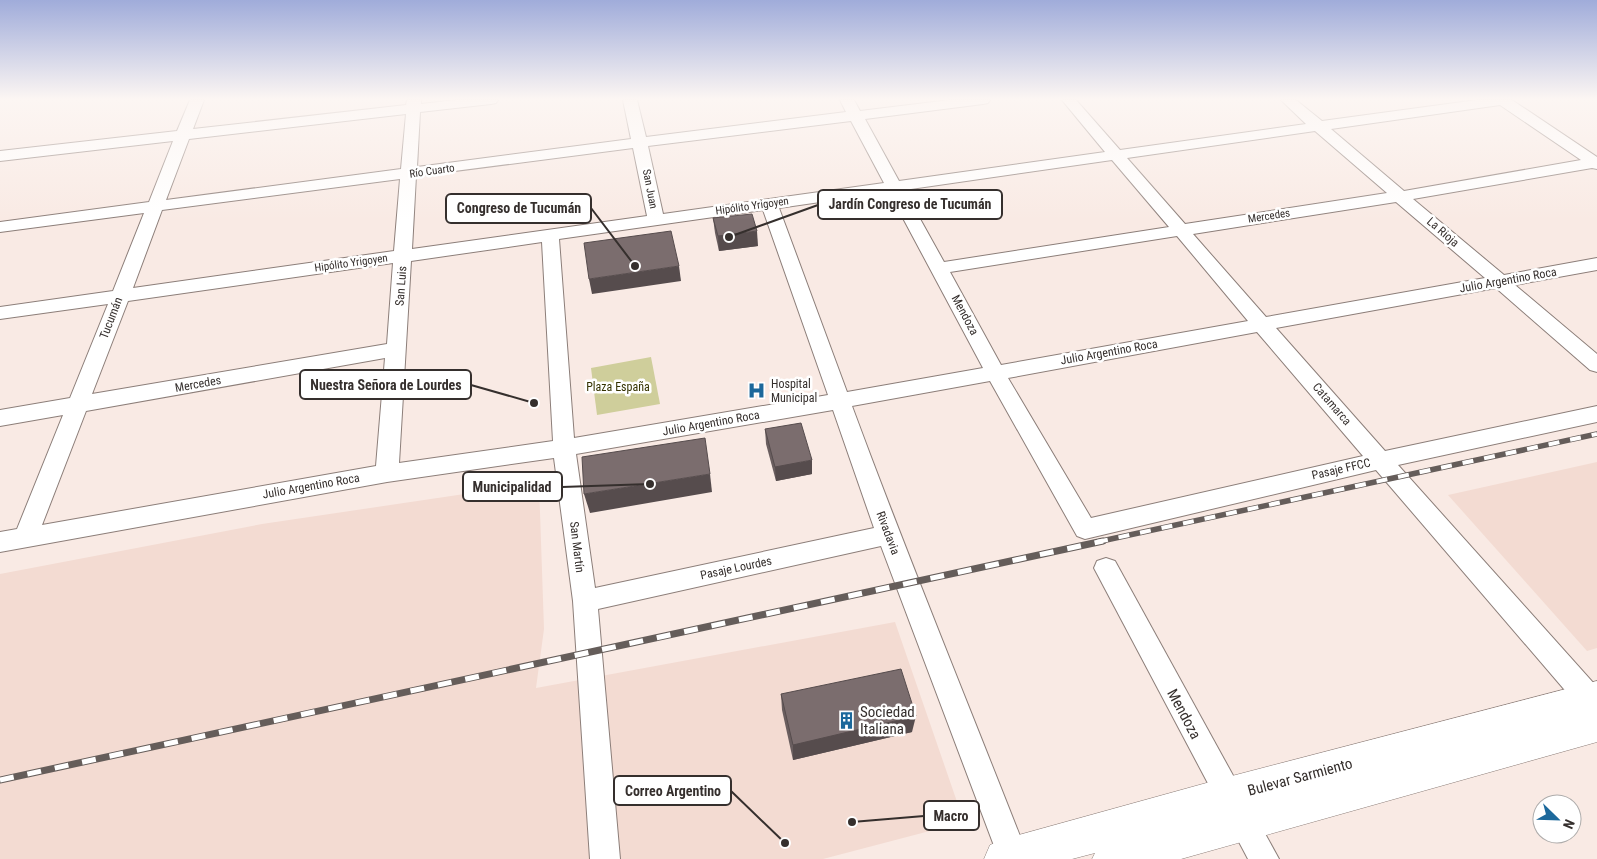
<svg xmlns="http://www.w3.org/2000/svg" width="1597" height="859" font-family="'Roboto Condensed',sans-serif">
<rect width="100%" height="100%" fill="#f9eae4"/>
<g fill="#f3dbd2">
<polygon points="1597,462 1597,648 1587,651 1448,495"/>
<polygon points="539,483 544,629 536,688 895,622 964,822 823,859 0,859 0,574 262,524"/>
</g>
<polygon fill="#cfce9b" points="651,357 660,404 597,415 591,368"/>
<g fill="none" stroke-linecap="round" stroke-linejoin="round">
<defs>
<g id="minor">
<path d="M190,100H204L193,129L406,105L407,100H421V104L456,100H498L496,103L491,104L420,112L417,167L631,139L623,100H637L646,137L846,112L840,100H854L860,111L950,100H990L988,103L983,104L865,119L899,181L1105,152L1062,100H1076L1120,150L1306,124L1281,100H1296L1322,121L1477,100H1512L1597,157V169L1592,168L1413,199L1504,275L1597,258V270L1515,285L1597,354V372L1590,370L1496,288L1276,328L1385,451L1597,406V422L1398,465L1597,687V720L1587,716L1376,470L1085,539L1077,536L990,381L852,406C908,558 970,708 1029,859H999L881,546L598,609L620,859H590L573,601L554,458L387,482L0,552V532L17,529L63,415L0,426V410L70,398L108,304L0,319V307L113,291L144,213L0,232V222L149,202L173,141L0,161V151L177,131ZM1500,105L1581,160L1404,191L1331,129ZM406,114L401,169L166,200L189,139ZM851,121L884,183L663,214L648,146ZM1315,131L1387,193L1185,224L1127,158ZM633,148L647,216L412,249L416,176ZM1112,160L1169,227L944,262L904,190ZM400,179L394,251L133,288L162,210ZM889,192L983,368L847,392L779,208ZM1396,202L1485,278L1266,317L1193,234ZM763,210L828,395L574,438L559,239ZM1177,236L1248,321L1001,365L950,272ZM542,242L553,441L399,463L411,261ZM393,263L387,344L92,394L128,301ZM1257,332L1363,456L1091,518L1008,378ZM385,358L376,466L42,525L86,411ZM833,410L874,528L595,588L576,454Z"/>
<polygon points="1106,558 1115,561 1279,859 1248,859 1094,568 1097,561"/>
</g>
<polygon id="major" points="1597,681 1597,742 1181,859 1092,859 1095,853 1072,859 984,859 990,845 1004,839 1228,777"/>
</defs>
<use href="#minor" stroke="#8c7e79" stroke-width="2"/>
<use href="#major" stroke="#8c7e79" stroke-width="1"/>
<use href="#minor" fill="#fff" fill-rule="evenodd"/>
<use href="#major" fill="#fff" fill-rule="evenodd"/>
<defs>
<polyline id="rail-far1" points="1097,542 1597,434"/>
<polyline id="rail" points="0,780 1103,541"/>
</defs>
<use href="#rail-far1" stroke="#655d5a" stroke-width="5.5"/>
<use href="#rail" stroke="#655d5a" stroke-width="7"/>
<use href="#rail-far1" stroke="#fff" stroke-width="4" stroke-dasharray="11" stroke-linecap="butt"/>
<use href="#rail" stroke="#fff" stroke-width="5" stroke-dasharray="14" stroke-linecap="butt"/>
</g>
<g fill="#6a5e5f">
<polygon points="713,218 758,246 719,251 715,233"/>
<polygon points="765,429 812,474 776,481 766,444"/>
<polygon points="781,694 912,732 793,760 782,710"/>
</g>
<g fill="#564c4d">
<polygon points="757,231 758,246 719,251 718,236"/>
<polygon points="679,266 681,281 592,294 589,279"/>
<polygon points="812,460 812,474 776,481 775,467"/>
<polygon points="710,474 712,492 590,513 584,494"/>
<polygon points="916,716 912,732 793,760 793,745"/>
</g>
<g fill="#7b6d6e" stroke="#564c4d">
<polygon points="752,214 757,231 718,236 713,218"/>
<polygon points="671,231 679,266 589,279 584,243"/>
<polygon points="801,423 812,460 775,467 765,429"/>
<polygon points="705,438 710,474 584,494 582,457"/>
<polygon points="901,669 916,716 793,745 781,694"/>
</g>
<linearGradient id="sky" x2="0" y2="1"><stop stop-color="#a0acda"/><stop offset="0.45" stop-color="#fcf6f3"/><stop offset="1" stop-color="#fcf6f3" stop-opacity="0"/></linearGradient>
<rect width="1597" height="220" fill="url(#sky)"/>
<defs>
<symbol id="hospital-bare" viewBox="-9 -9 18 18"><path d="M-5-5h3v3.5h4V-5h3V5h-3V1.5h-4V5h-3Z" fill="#1c689b" stroke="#fff" stroke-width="2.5" paint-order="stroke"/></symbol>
<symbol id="building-bare" viewBox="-9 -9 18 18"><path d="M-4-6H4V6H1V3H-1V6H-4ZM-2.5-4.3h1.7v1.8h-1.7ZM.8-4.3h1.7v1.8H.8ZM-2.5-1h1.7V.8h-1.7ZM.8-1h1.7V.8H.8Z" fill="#1c689b" stroke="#fff" stroke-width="2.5" paint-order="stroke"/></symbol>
</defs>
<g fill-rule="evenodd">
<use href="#hospital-bare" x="744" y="378" width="25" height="25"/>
<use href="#building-bare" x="834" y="708" width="25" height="25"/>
</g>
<g text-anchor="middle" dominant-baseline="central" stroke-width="5" stroke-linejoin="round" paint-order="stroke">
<g font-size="11" fill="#352f2d" stroke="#fff">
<text transform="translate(432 171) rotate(-8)">Río Cuarto</text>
<text transform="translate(650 189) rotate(79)">San Juan</text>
<text transform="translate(752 206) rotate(-8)">Hipólito Yrigoyen</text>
<text transform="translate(1269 216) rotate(-9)">Mercedes</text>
<text transform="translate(351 263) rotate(-8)">Hipólito Yrigoyen</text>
</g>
<g font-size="12" fill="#352f2d" stroke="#fff">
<text transform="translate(1443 232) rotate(41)">La Rioja</text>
<text transform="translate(1508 280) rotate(-10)">Julio Argentino Roca</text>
<text transform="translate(401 286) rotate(-86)">San Luis</text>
<text transform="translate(965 315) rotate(62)">Mendoza</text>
<text transform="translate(111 318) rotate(-69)">Tucumán</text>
<text transform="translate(1109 352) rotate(-10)">Julio Argentino Roca</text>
<text transform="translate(198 384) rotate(-10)">Mercedes</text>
<text transform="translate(1332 404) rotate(49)">Catamarca</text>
<text transform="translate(711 423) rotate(-10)">Julio Argentino Roca</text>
<text transform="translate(1341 469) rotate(-13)">Pasaje FFCC</text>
<text transform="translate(311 486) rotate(-10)">Julio Argentino Roca</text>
<text transform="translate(888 533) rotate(69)">Rivadavia</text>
<text transform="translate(577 547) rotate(83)">San Martín</text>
<text transform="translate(736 568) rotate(-12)">Pasaje Lourdes</text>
</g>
<g font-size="12" fill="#352f2d" stroke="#fff" text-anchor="start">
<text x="771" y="384">Hospital<tspan x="771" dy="14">Municipal</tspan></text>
</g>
<g font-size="12" fill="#343200" stroke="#fff">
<text x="618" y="387">Plaza España</text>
</g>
<g font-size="15" fill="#352f2d" stroke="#fff" text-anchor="start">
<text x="860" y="712">Sociedad<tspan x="860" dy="17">Italiana</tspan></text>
</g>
<g font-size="15" fill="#352f2d" stroke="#fff">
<text transform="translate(1184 714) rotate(62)">Mendoza</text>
<text transform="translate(1300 777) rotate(-15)">Bulevar Sarmiento</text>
</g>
</g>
<path fill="none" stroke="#352f2d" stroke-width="2" d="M729 237L818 205M635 266L591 208M534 403L471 385M650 484L562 487M785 843L731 791M852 822L924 816"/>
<g fill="#352f2d" stroke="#fff" stroke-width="2">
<circle cx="729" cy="237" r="5"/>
<circle cx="635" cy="266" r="5"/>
<circle cx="534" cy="403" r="5"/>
<circle cx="650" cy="484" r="5"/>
<circle cx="785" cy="843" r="5"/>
<circle cx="852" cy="822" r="5"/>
</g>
<g fill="#fff" stroke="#352f2d" stroke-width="2">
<rect x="818" y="190" width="184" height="29" rx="5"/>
<rect x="446" y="194" width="145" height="29" rx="5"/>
<rect x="300" y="370" width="171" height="29" rx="5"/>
<rect x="463" y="472" width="99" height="29" rx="5"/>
<rect x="614" y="776" width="117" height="29" rx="5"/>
<rect x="924" y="801" width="55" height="29" rx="5"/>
</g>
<g font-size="14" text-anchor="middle" font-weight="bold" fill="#352f2d">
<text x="910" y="209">Jardín Congreso de Tucumán</text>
<text x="519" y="213">Congreso de Tucumán</text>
<text x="386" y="390">Nuestra Señora de Lourdes</text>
<text x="512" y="492">Municipalidad</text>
<text x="673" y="796">Correo Argentino</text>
<text x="951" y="821">Macro</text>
</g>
<g transform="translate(1557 819) rotate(113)"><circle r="24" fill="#ffffff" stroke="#aeacab"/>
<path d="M0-4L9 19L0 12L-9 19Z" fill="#1c689b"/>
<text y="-8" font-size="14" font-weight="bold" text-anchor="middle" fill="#352f2d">N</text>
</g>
</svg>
